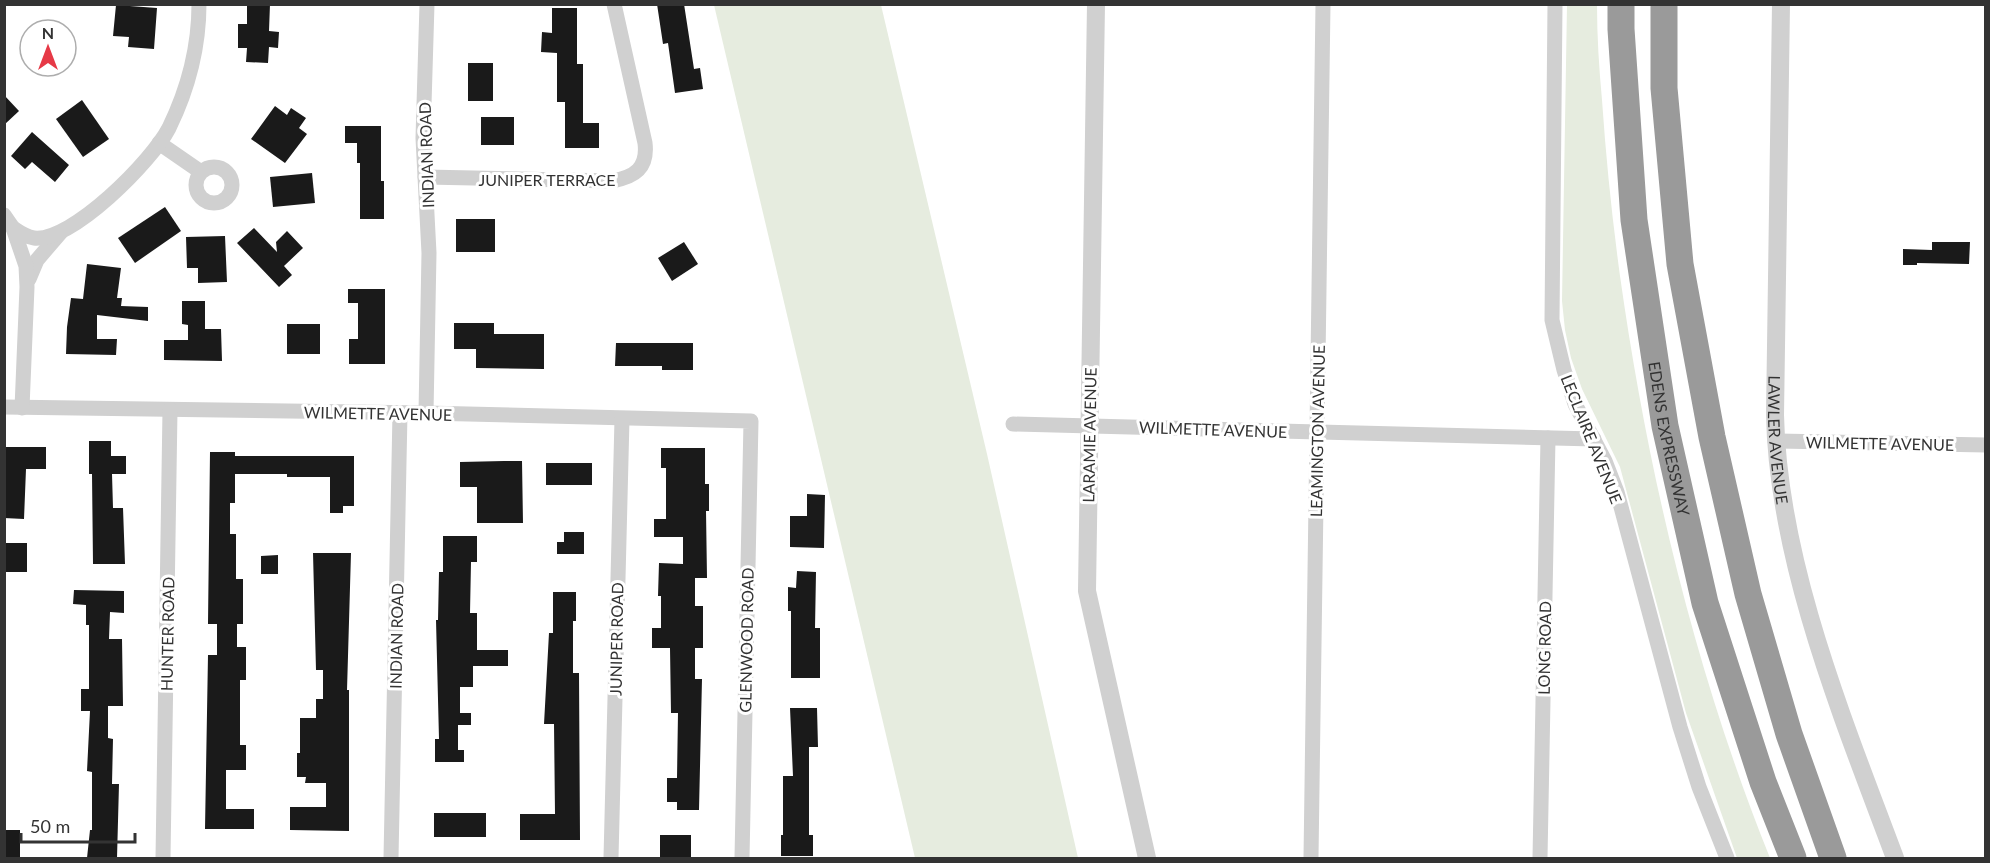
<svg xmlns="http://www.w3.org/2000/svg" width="1990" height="863" font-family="Lato,sans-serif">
<rect width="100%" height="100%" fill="#fff"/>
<g fill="#e6ecdf">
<polygon points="714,5 881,5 987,454 1078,858 915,858"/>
<path d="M1567,5H1597C1597,36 1599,68 1602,100C1606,159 1612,217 1620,276C1648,474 1695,672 1770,858H1737L1686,713L1620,467L1582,389L1571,358L1565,330L1562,301Z"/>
</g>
<g fill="#1a1a1a">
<polygon points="247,4 270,4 269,31 279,32 278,48 269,47 268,63 246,62 247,48 238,48 238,24 247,24"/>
<polygon points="657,4 684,4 694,69 700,68 703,89 675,93 668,43 663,44"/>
<polygon points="116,5 157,8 154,49 128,47 129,37 113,36"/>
<polygon points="552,8 577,8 577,64 583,64 583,123 599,123 599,148 565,148 565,102 557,102 557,53 541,52 542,32 552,33"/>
<rect x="468" y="63" width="25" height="38"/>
<polygon points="4,95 19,111 4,125"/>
<polygon points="82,100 109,139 83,157 56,119"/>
<polygon points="275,106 287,115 291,108 306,118 299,128 307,134 285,163 251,139"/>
<rect x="481" y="117" width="33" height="28"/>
<polygon points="345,126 381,126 381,181 384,181 384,219 360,219 360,163 357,163 357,143 345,143"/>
<polygon points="32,132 69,165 55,182 32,162 25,169 11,156"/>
<polygon points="312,173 315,203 273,207 270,177"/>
<polygon points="165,207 181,231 135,263 118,238"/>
<rect x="456" y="219" width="39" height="33"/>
<polygon points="254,228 277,252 276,242 287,231 303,248 284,266 292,275 279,287 237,243"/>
<polygon points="225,236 227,282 198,283 198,268 187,268 186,237"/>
<polygon points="684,242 698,264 672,281 658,258"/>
<polygon points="1932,242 1970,242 1969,264 1917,263 1917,265 1903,265 1903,249 1932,250"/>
<polygon points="87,264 121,268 117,298 122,298 121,306 148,307 148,321 97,315 97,339 117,339 116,355 66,354 67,327 71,298 83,299"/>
<polygon points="348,289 385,289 385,364 349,364 349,339 358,339 358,303 348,303"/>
<polygon points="182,301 205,301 205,329 221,329 222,361 164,360 164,340 188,340 188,325 182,324"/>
<polygon points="454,323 494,323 494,334 544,334 544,369 476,368 476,349 454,349"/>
<rect x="287" y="324" width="33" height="30"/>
<polygon points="616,343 693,343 693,370 662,370 662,366 615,366"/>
<polygon points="89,441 111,441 111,456 126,456 126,474 112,474 113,508 123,508 125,564 93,564 92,474 89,474"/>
<polygon points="4,447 46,447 46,469 26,469 24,519 4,518"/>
<polygon points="661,448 705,448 705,484 709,484 709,511 706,511 707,578 695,578 695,606 703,606 703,648 695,648 695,679 702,679 699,810 677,810 677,802 667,802 667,778 677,778 678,713 671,713 670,648 652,648 652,628 661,628 661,596 658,596 659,563 683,564 683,537 654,537 654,519 666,519 666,468 661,468"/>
<polygon points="210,452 235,452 235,456 354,456 354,506 343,506 343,513 330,513 330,477 287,477 287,474 235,474 235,503 230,503 230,534 236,534 236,579 243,579 243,624 237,624 237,647 246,647 246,680 240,680 240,745 246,745 246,770 226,770 226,809 254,809 254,829 205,829 208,655 217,655 217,624 208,624"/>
<polygon points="504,461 522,461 523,523 477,523 477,487 460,487 460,462"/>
<rect x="546" y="463" width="46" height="22"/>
<polygon points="807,494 825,495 824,548 790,547 790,516 807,516"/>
<polygon points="564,532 584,532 584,554 557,554 557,542 564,542"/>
<polygon points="443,536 477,536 477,562 471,562 470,613 477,613 477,650 508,650 508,666 473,666 473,687 460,687 460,713 471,713 471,725 458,725 458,750 464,750 464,762 435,762 435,739 439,739 436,620 438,620 439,572 443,572"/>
<rect x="4" y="543" width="23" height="29"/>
<polygon points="313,553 351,553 347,690 349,690 349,831 290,830 290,807 326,807 326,783 305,783 306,777 297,777 297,753 300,753 300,718 316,718 316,699 323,699 323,670 316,670"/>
<polygon points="278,555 278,574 261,574 261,556"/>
<polygon points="797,571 816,572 815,628 820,628 820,678 791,678 791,611 788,611 788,587 796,588"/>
<polygon points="74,590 124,591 124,613 110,612 109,639 122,639 123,706 108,706 108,738 113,739 112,784 119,784 117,858 87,858 90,830 92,830 92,772 87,771 90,711 81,711 81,689 89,689 89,625 86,625 86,605 73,604"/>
<polygon points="553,592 576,592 576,621 573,621 573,673 579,673 580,840 520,840 520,814 555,814 554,724 544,724 549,633 553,633"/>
<polygon points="790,708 817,708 818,747 809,747 809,835 813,835 813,856 781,856 781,835 783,835 783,776 793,776"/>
<rect x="434" y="813" width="52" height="24"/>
<rect x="4" y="830" width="16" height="28"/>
<rect x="660" y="835" width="31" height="23"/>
</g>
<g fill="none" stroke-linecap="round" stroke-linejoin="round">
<g stroke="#d0d0d0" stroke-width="15">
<polyline points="1555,4 1552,320 1564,370 1575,404 1605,461 1617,492 1680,727 1699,787 1727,858"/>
<polyline points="159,143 201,172"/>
<circle cx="214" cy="185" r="18"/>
<path d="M425,177L612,181C635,177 648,168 645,143L614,4"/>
<polyline points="4,215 13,228"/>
<polyline points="29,279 37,260 61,232"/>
<polyline points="4,407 426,413 751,421 742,858"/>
<path d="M22,408L27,287L26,266L13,228C19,232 26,237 34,238C72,242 152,161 169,128C188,89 199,48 199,4"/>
<polyline points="426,413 429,253 423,138 427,4"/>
<polyline points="1013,424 1594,439"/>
<polyline points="1775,441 1986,445"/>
<polyline points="163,858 170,410"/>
<polyline points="391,858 400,413"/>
<polyline points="611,858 622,419"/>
<polyline points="1311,858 1323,4"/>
<polyline points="1540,858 1548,438"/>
</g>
<g stroke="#d0d0d0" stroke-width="18">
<polyline points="1096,4 1087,591 1147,858"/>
<path id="s1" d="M1781,4L1775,415C1778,563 1844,721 1895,858"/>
</g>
<g stroke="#9a9a9a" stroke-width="27">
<path id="s2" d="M1621,4V29L1634,220L1665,426L1705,603L1763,782L1793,858"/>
<polyline points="1664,4 1664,88 1680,264 1712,437 1748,594 1789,734 1833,858"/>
</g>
</g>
<g text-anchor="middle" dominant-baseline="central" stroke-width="6" stroke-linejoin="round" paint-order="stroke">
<g font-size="16" fill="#333" stroke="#fff">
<text transform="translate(426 155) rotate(-92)">INDIAN ROAD</text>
<text x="547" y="179">JUNIPER TERRACE</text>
<text transform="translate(378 413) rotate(1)">WILMETTE AVENUE</text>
<text transform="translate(1213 429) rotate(2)">WILMETTE AVENUE</text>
<text transform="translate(1317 431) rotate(-89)">LEAMINGTON AVENUE</text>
<text transform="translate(1089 435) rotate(-89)">LARAMIE AVENUE</text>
<text transform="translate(1592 439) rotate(68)">LECLAIRE AVENUE</text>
<text stroke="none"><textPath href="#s2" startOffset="438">EDENS EXPRESSWAY</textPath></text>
<text stroke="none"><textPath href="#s1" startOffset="436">LAWLER AVENUE</textPath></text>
<text transform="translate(1880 443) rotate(1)">WILMETTE AVENUE</text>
<text transform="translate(167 634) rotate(-89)">HUNTER ROAD</text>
<text transform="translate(396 636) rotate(-89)">INDIAN ROAD</text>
<text transform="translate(616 639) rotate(-89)">JUNIPER ROAD</text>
<text transform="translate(746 640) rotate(-89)">GLENWOOD ROAD</text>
<text transform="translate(1544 648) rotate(-89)">LONG ROAD</text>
</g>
</g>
<rect width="1990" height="863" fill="none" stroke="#333333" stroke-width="12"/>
<g transform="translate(48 48)"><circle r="28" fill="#ffffff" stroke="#adadad" stroke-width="1.5"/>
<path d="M0-4.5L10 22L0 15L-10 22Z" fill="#e63946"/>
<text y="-9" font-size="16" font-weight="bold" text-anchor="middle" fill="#333333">N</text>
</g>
<path d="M21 833v9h114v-9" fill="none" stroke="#333333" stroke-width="3"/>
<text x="30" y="833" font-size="18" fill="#333333" stroke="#ffffff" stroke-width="4.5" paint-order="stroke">50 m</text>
</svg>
